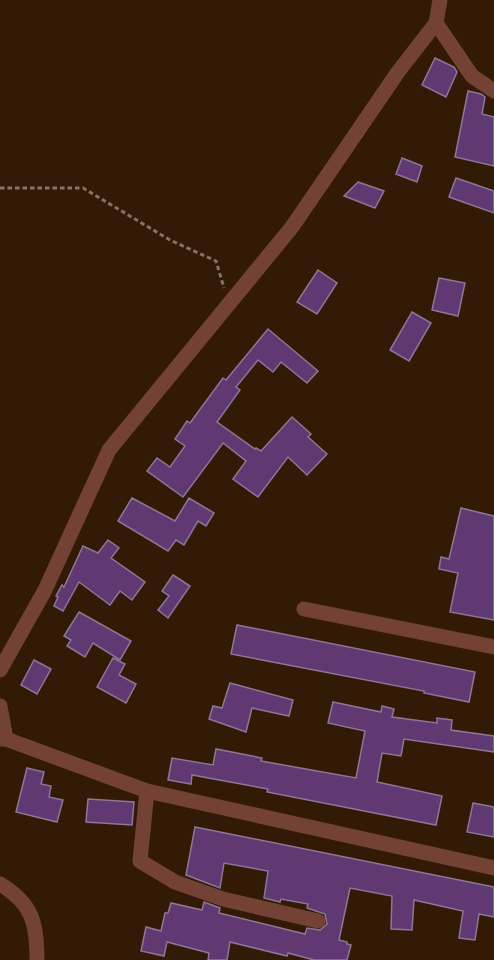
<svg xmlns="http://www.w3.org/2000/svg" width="494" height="960" font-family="'Fira Sans',sans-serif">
<rect width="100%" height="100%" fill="#331a07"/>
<g fill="#603872" stroke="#8b7895" stroke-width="1.5">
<polygon points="435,58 454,67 457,72 446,97 422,85"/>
<polygon points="468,91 481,94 485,97 482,114 494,117 494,166 455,157"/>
<polygon points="402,158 422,166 417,182 396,174"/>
<polygon points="456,178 494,191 494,213 449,197"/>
<polygon points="358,182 384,191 375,208 344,196"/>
<polygon points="318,270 337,283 317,314 297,302"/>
<polygon points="439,278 465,283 458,316 432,310"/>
<polygon points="412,312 431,323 409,361 390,350"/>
<polygon points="268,329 318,371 307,383 281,362 273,372 258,360 236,387 240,390 217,422 255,449 256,448 261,451 292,417 311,434 308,437 327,454 307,475 288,457 258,497 233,479 246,461 223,443 183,497 147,471 157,458 170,467 185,446 175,439 187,421 190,423 223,378 226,380"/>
<polygon points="132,498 175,521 189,498 214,513 206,526 198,521 184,545 176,540 168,551 118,521"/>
<polygon points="461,508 494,516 494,620 450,612 458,573 439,569 441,557 449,559"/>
<polygon points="108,540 119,548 111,558 145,582 132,600 120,591 110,605 79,582 63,611 54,606 58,597 56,596 62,585 64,587 83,546 98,553"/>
<polygon points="173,575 190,586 168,618 158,610 169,596 162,591"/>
<polygon points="79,612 131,641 120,660 93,643 85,657 67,646 71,640 64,636"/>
<polygon points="237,625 475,672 469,702 424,693 424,691 231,654"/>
<polygon points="113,658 125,664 119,675 136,684 126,703 97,687"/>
<polygon points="34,660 51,669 37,694 21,685"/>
<polygon points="230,683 293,700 289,716 252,708 246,732 209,719 213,706 222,708"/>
<polygon points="333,702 381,712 382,706 394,709 392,717 437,723 437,718 452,720 451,730 494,736 494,752 404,739 401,756 382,753 377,782 442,796 436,825 267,792 268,789 192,775 191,784 168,780 172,758 213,765 216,749 262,758 261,761 356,778 365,731 328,723"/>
<polygon points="27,768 44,772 41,784 51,786 49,797 63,800 57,822 16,812"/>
<polygon points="88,799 134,802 132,825 86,822"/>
<polygon points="473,803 494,807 494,837 467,832"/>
<polygon points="195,827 494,887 494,917 479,914 475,940 459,938 463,911 414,900 412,930 391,929 392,896 350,888 339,940 347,942 347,944 351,945 347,960 314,960 288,953 287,956 230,942 227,960 208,960 209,953 167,942 164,956 141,951 146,927 161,931 165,913 168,913 171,903 202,910 204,902 220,908 219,913 305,934 307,928 320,930 327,924 325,914 307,908 308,904 281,899 280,902 264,898 268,871 224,863 220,888 186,875"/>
</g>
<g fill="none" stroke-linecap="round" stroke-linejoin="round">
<polyline stroke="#877263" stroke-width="3" stroke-dasharray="4.5 3" stroke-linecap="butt" points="0,188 83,188 170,240 216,261 224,288"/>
<g stroke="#744235" stroke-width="15">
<polyline points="436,23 472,76 494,91"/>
<polyline points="304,609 494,647"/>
<polyline points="0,670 45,590 109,450 292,227 398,72 436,23 440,0"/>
<polyline points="0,706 6,739"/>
<polyline points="0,739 6,739 147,791 494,868"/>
<polyline points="147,791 140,861 175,882 223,899 318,921"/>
<path d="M0,884C33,904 37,924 37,960"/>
</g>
</g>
</svg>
